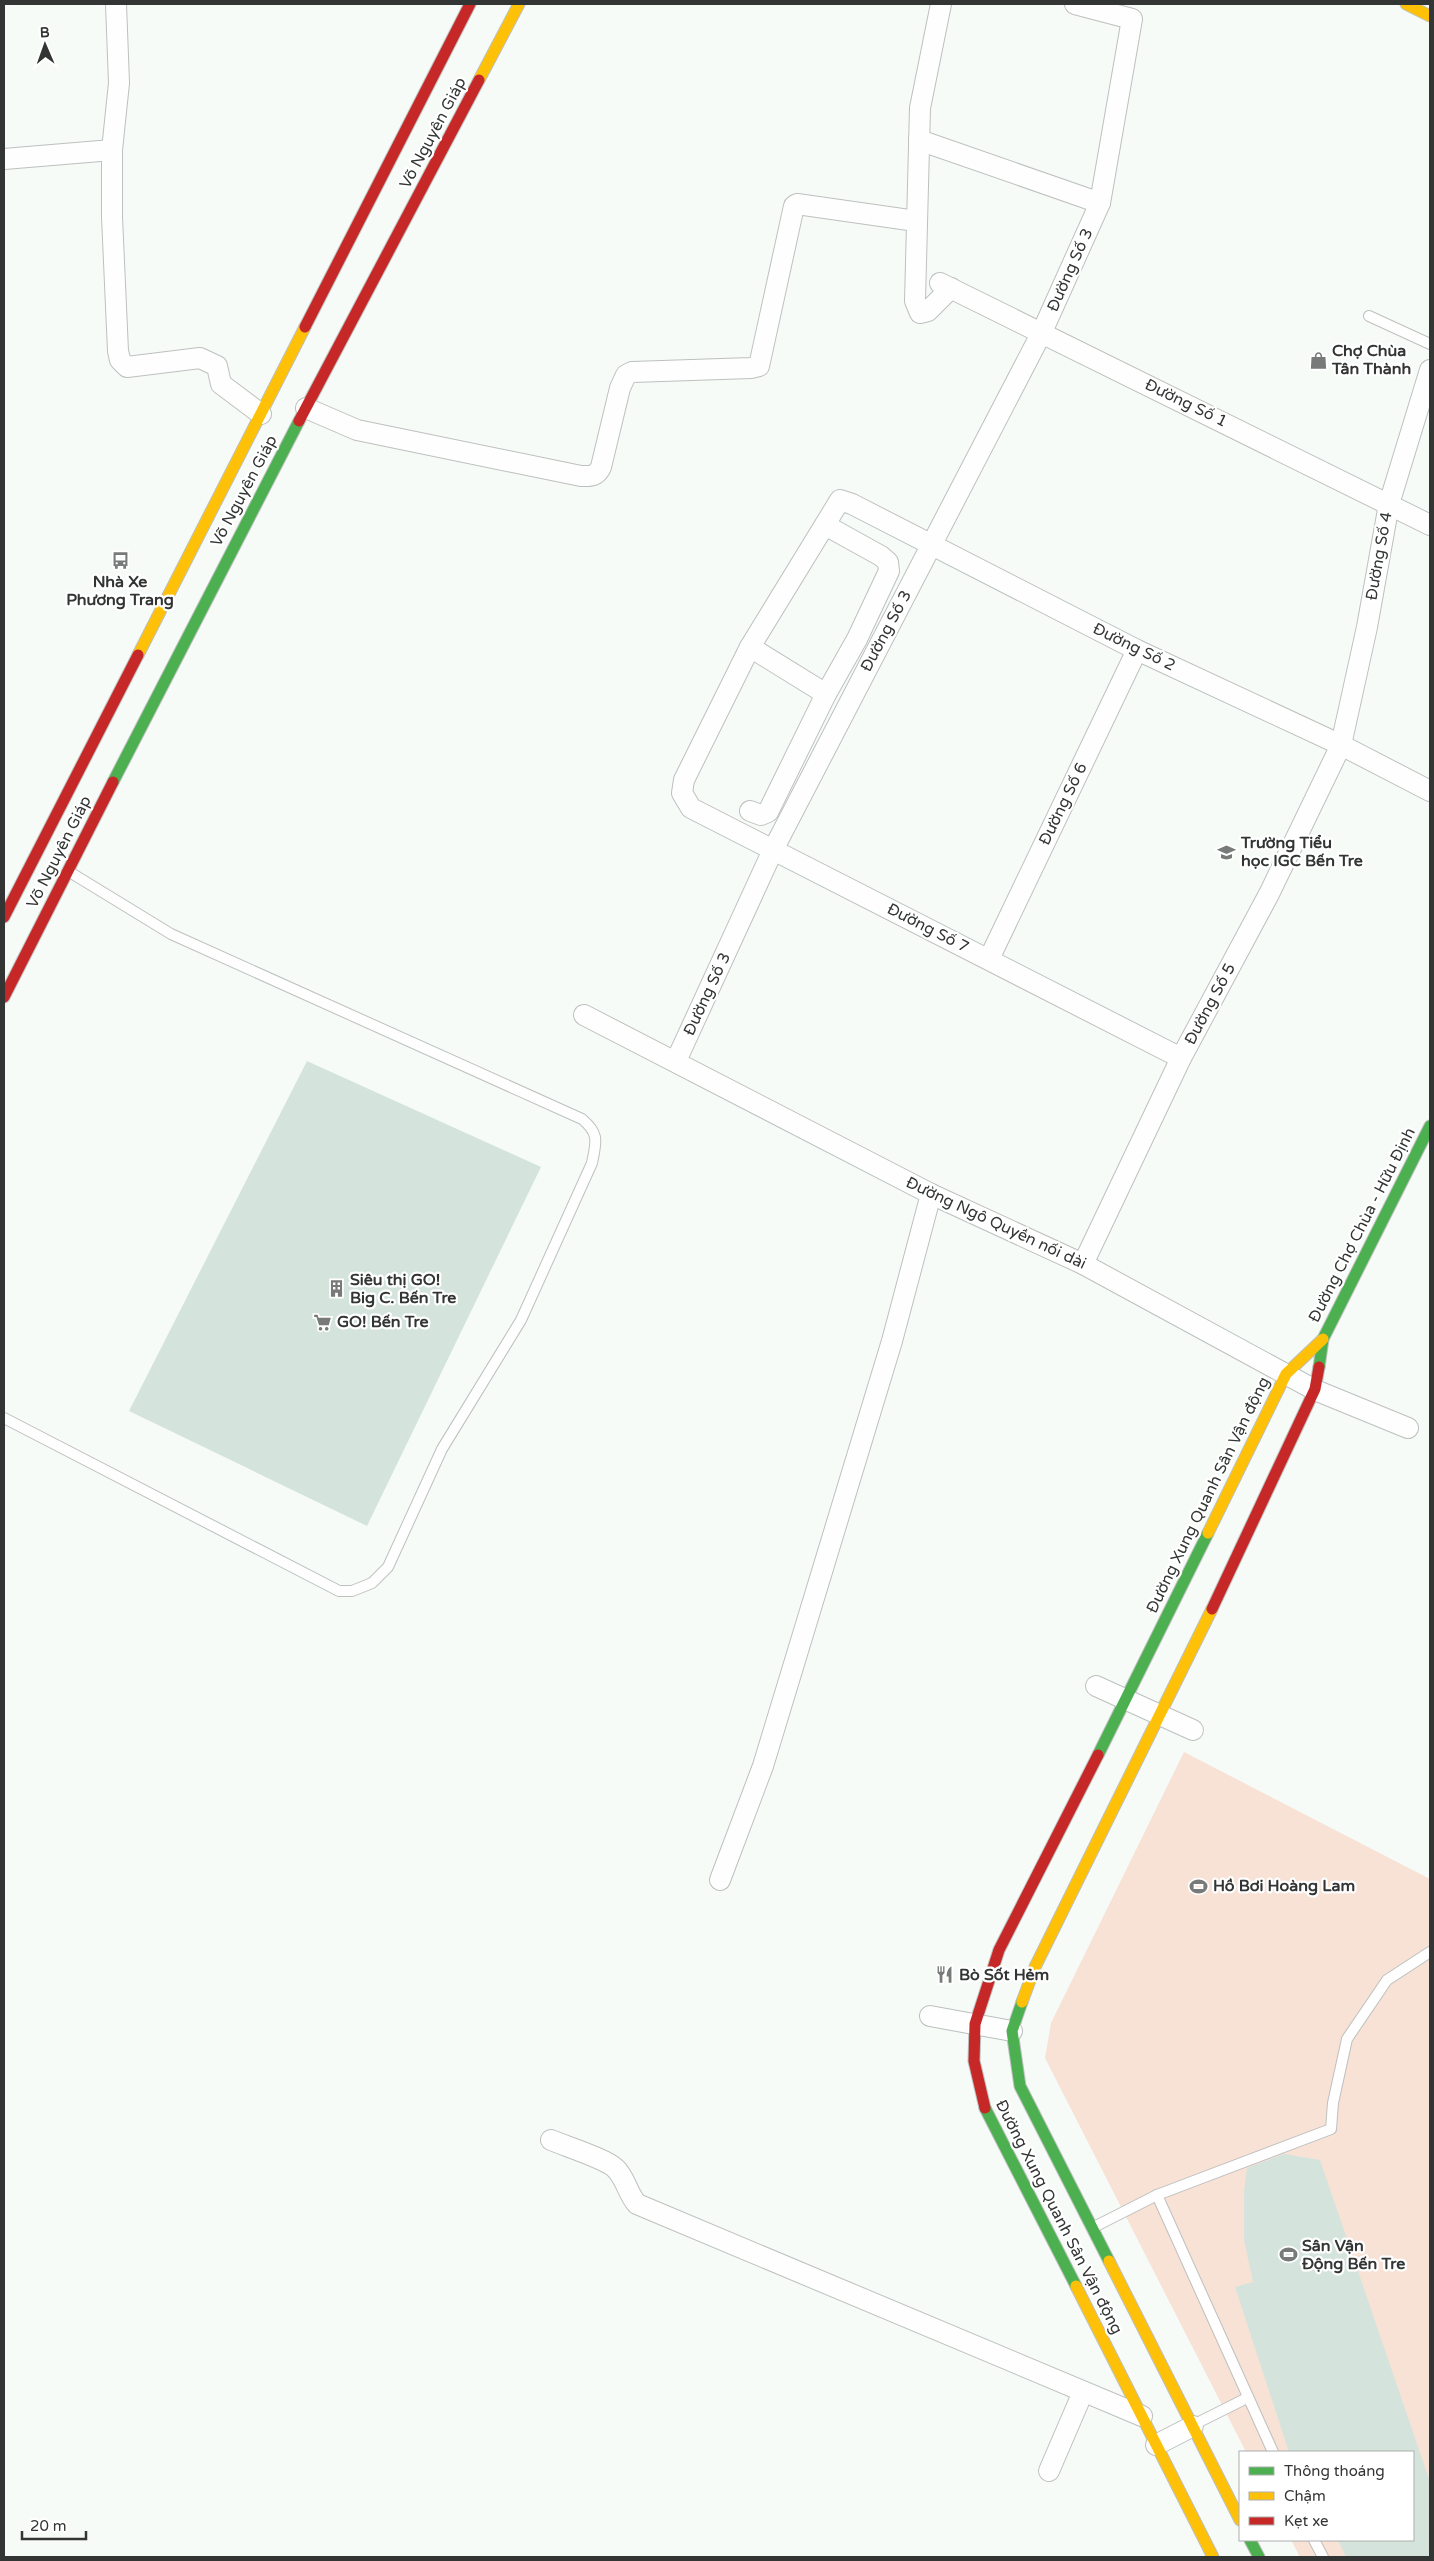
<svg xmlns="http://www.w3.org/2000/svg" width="1434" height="2561" font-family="'Varela Round',sans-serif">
<rect width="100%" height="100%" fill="#f6fbf8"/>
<polygon fill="#f8e1d5" points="1184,1752 1430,1879 1430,2557 1300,2557 1291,2540 1413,2540 1413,2452 1246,2452 1045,2058 1051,2023"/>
<g fill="#d4e4dd">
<polygon points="307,1061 541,1167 367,1526 129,1411"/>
<polygon points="1284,2154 1320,2160 1430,2482 1430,2557 1346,2557 1338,2540 1413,2540 1413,2452 1289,2452 1235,2287 1253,2282 1244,2240 1244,2192 1247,2168"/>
</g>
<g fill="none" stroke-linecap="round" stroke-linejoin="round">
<defs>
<g id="lane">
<polyline points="1369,316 1430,344"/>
<path d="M4,1418L339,1591H352L372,1583L388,1567L442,1449L521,1320L592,1163C596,1142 600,1134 582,1119L171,934L68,871"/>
<polyline points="1157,2195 1273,2452"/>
<polyline points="1092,2228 1157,2195 1331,2129 1333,2103 1347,2039 1387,1980 1430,1952"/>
<polyline points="1193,2425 1247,2398"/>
<polyline points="1314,2540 1323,2557"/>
</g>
<g id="street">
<polyline points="116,4 119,83 112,150 112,217 118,351 120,360 127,367 200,358 217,366 221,384 261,414"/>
<polyline points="941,4 920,108 915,301 920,313 928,311 951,288"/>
<polyline points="919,140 1100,203"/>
<polyline points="4,159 112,150"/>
<polyline points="940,283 1430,525"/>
<path d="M306,408L357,430L581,476C591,476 596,477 601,467L620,388L626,375L632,372L751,368L759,366L794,206L797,204L916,221"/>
<polyline points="750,647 826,694 857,639 889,571 888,562 881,556 825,525"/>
<polyline points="750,811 761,815 768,812 826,694"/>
<polyline points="989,959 1137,650"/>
<polyline points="584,1015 931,1194 1083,1264 1315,1390 1408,1428"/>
<polyline points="1181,1058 691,808 682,793 684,780 750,647 840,500 852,504 1137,650 1341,745 1430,791"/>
<polyline points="676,1061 773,850 1042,332 1100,203 1132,19 1075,4"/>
<polyline points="1083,1264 1181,1058 1269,894 1341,745 1367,627 1389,504 1430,370"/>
<polyline points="1096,1686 1193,1730"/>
<polyline points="720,1880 763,1766 892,1341 931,1194"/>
<polyline points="930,2016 1012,2031"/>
<path d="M551,2140C565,2146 606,2159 615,2168C626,2178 627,2193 637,2204L1142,2416"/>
<polyline points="1156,2445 1193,2426"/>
<polyline points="1049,2471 1083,2392"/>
</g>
<g id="fast">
<polyline points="113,782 299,421"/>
<polyline points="1319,1367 1323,1339 1430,1126"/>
<polyline points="1098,1755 1208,1533"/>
<polyline points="1022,2002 1012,2031 1020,2086 1109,2261"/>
<polyline points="985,2108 1076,2286"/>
<polyline points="1250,2540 1259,2557"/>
</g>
<g id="slow">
<polyline points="1406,4 1430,16"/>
<polyline points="479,80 519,4"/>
<polyline points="138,655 305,327"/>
<polyline points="1208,1533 1286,1374 1323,1339"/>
<polyline points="1022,2002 1035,1967 1212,1609"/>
<polyline points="1109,2261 1240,2520"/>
<polyline points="1076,2286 1213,2557"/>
</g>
<g id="jam">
<polyline points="305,327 470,4"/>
<polyline points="299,421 479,80"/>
<polyline points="4,917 138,655"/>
<polyline points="4,997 113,782"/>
<polyline points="1212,1609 1315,1389 1319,1367"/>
<polyline points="985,2108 974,2061 975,2024 999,1950 1098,1755"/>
</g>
</defs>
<use href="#lane" stroke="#bdc0be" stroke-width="12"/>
<use href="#street" stroke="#bdc0be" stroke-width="22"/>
<use href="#fast" stroke="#bdc0be" stroke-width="13"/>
<use href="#slow" stroke="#bdc0be" stroke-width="13"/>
<use href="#jam" stroke="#bdc0be" stroke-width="13"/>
<use href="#lane" stroke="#fefefe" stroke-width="10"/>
<use href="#street" stroke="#fefefe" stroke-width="20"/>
<use href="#fast" stroke="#4caf50" stroke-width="11"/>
<use href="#slow" stroke="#ffc107" stroke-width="11"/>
<use href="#jam" stroke="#c62828" stroke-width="11"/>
</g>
<defs>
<symbol id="shop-bare" viewBox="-9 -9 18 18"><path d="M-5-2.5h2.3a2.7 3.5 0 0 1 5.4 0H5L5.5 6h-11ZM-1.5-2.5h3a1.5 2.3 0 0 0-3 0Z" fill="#777a79" stroke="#fff" stroke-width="2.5" paint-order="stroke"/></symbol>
<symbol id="bus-bare" viewBox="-9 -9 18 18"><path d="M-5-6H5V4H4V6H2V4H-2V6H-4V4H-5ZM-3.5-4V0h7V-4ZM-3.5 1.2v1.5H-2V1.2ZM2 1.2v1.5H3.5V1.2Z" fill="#777a79" stroke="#fff" stroke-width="2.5" paint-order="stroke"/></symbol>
<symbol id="school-bare" viewBox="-9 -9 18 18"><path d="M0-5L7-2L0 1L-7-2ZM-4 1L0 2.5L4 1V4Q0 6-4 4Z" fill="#777a79" stroke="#fff" stroke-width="2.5" paint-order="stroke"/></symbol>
<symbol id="building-bare" viewBox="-9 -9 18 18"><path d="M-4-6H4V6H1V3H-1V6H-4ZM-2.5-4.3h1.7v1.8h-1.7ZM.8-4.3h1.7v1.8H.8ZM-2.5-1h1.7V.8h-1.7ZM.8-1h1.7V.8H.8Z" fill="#777a79" stroke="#fff" stroke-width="2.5" paint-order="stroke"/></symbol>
<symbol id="supermarket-bare" viewBox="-9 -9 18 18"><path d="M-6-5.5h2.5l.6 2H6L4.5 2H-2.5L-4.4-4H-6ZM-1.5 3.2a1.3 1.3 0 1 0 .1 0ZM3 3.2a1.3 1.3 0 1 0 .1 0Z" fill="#777a79" stroke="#fff" stroke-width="2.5" paint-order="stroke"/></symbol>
<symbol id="stadium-bare" viewBox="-9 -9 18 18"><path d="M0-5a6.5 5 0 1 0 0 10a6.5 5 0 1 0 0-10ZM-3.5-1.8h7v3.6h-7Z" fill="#777a79" stroke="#fff" stroke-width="2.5" paint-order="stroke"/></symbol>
<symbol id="restaurant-bare" viewBox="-9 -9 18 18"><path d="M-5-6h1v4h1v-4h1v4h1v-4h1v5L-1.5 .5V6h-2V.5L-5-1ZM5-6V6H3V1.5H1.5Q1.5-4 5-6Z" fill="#777a79" stroke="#fff" stroke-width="2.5" paint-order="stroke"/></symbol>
</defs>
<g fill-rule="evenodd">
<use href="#shop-bare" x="1306" y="348" width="25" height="25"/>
<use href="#bus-bare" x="108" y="548" width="25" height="25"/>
<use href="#school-bare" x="1214" y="840" width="25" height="25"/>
<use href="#building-bare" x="324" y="1276" width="25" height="25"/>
<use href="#supermarket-bare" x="310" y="1310" width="25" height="25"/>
<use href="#stadium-bare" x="1186" y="1874" width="25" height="25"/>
<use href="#restaurant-bare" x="932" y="1962" width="25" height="25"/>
<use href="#stadium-bare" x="1276" y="2242" width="25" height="25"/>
</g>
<g text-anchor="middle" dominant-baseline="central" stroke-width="4.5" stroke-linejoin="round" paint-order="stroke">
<g font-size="16" fill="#333534" stroke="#fff">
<text transform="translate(433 133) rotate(-62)">Võ Nguyên Giáp</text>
<text transform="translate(1070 270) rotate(-66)">Đường Số 3</text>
<text transform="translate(1186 403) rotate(26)">Đường Số 1</text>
<text transform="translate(244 491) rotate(-62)">Võ Nguyên Giáp</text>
<text transform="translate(1379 556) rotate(-80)">Đường Số 4</text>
<text transform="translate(886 631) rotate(-62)">Đường Số 3</text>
<text transform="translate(1134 647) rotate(26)">Đường Số 2</text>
<text transform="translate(1063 804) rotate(-64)">Đường Số 6</text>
<text transform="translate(59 852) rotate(-63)">Võ Nguyên Giáp</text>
<text transform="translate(928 928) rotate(27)">Đường Số 7</text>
<text transform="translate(707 994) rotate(-65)">Đường Số 3</text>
<text transform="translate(1210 1004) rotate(-62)">Đường Số 5</text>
<text transform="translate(996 1223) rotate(25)">Đường Ngô Quyền nối dài</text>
<text transform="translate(1362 1225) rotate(-63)">Đường Chợ Chùa - Hữu Định</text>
<text transform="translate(1208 1495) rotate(-64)">Đường Xung Quanh Sân Vận động</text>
<text transform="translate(1059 2217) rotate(63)">Đường Xung Quanh Sân Vận động</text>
</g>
<g font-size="16" font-weight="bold" fill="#333534" stroke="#fff" text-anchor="start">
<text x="1332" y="351">Chợ Chùa<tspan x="1332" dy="18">Tân Thành</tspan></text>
<text x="120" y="582" text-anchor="middle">Nhà Xe<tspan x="120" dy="18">Phương Trang</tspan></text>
<text x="1241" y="843">Trường Tiểu<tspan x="1241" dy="18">học IGC Bến Tre</tspan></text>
<text x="350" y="1280">Siêu thị GO!<tspan x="350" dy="18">Big C. Bến Tre</tspan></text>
<text x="337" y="1322">GO! Bến Tre</text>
<text x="1213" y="1886">Hồ Bơi Hoàng Lam</text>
<text x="959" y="1975">Bò Sốt Hẻm</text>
<text x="1302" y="2246">Sân Vận<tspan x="1302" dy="18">Động Bến Tre</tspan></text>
</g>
</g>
<rect width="1434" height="2561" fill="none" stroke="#333534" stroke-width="10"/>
<rect x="1239" y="2451" width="175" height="90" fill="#ffffff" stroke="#adaeae"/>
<rect x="1249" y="2467" width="25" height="8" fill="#4caf50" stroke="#adaeae"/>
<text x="1284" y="2476" font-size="15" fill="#333534">Thông thoáng</text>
<rect x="1249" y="2492" width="25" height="8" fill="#ffc107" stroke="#adaeae"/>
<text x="1284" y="2501" font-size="15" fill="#333534">Chậm</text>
<rect x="1249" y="2517" width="25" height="8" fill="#c62828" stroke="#adaeae"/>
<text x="1284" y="2526" font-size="15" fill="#333534">Kẹt xe</text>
<g transform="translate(45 45) rotate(358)" stroke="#ffffff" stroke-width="4" paint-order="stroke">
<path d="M0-4L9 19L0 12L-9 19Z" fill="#333534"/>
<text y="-8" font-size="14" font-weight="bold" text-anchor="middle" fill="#333534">B</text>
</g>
<path d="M22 2531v8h64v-8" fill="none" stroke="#333534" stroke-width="2.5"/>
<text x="30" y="2531" font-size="15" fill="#333534" stroke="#ffffff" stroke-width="4" paint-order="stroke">20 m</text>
</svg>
